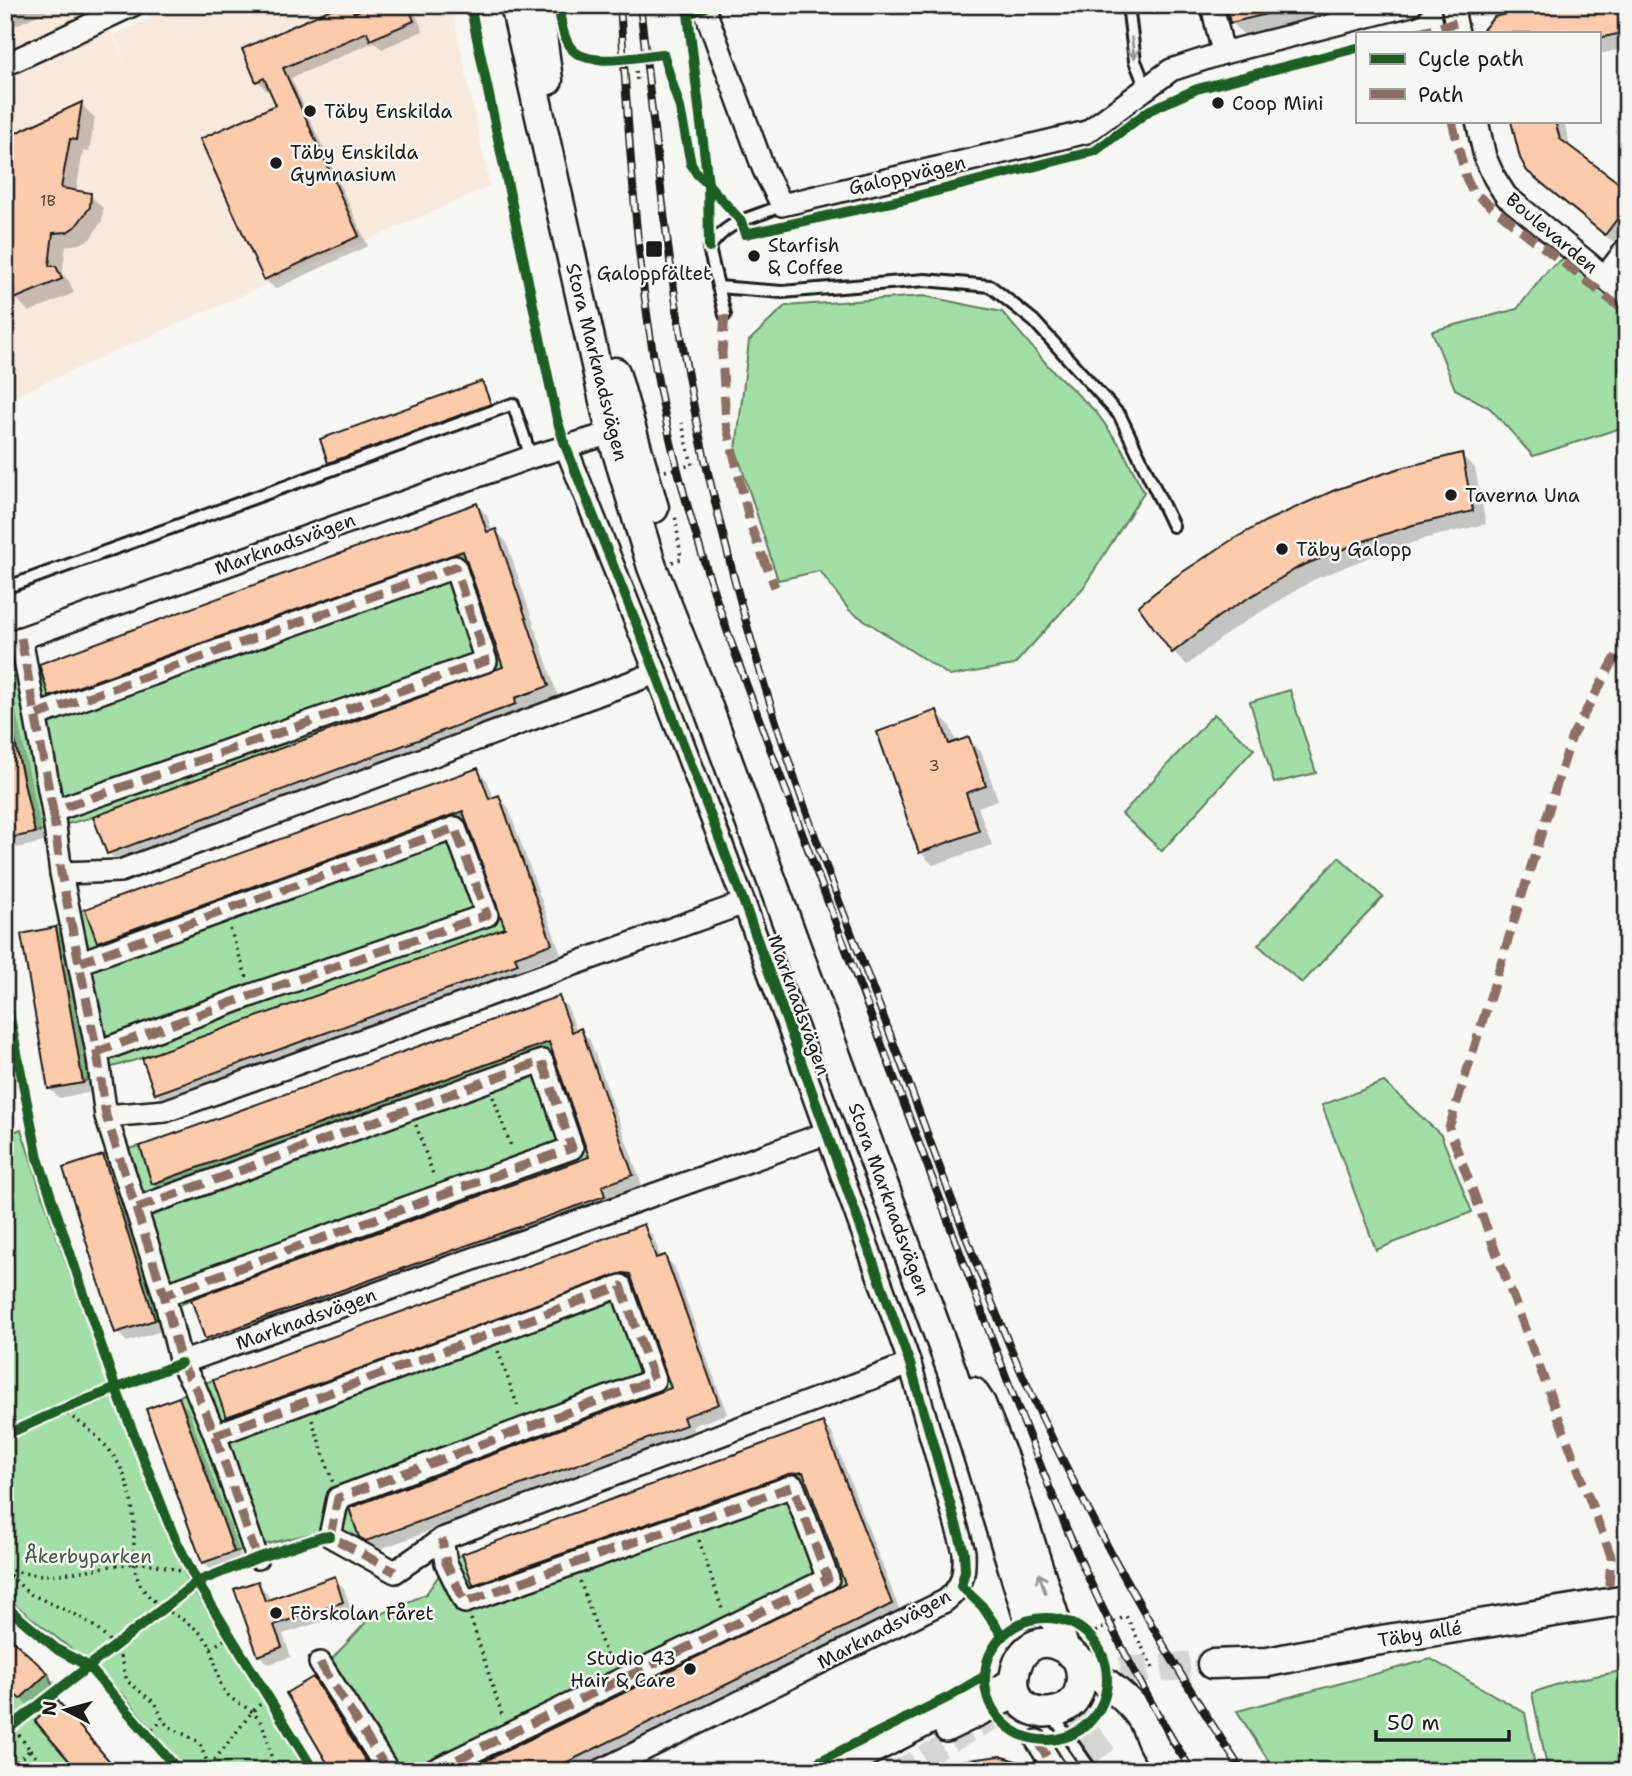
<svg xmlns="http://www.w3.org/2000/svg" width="1632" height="1776" font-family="'Shantell Sans',sans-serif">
<rect width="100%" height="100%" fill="#f6f6f2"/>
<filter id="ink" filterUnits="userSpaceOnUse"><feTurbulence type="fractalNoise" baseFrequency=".0143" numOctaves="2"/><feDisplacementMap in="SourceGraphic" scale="14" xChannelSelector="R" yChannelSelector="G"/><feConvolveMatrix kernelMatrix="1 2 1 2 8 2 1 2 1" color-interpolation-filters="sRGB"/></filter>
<g filter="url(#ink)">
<polygon fill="#f8e9dd" points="5,5 99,5 129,71 114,35 179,5 451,5 490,186 5,400"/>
<g fill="#a2dfa6" stroke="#5f7e61" stroke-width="2">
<polygon points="1573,251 1627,299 1627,426 1533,456 1490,408 1455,389 1432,331 1517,309 1548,270"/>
<polygon points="924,296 1002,312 1050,368 1096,412 1121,447 1144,492 1083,588 1014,665 950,676 849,610 820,571 778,580 736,450 749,341 785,306"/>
<polygon points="463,551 503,667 93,817 35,833 5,695 5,680 38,665 51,700"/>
<polygon points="1290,690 1316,773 1274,783 1250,702"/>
<polygon points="1214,714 1254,749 1162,851 1122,814"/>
<polygon points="463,811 505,928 142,1058 99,1071 83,1083 56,927 70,916 85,909 98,943"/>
<polygon points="1339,857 1383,897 1302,983 1258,945"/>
<polygon points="549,1042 589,1157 191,1299 155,1320 103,1155 140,1146 153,1184"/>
<polygon points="1384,1082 1441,1135 1472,1212 1376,1250 1322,1105"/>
<polygon points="21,1129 40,1189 106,1375 189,1583 310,1771 186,1771 125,1697 85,1660 5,1597 5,1135"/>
<polygon points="630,1274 671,1389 348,1505 361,1543 317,1532 234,1552 179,1397 195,1387 213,1380 228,1420"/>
<polygon points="803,1472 845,1584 465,1771 379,1771 319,1673 368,1620 426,1594 446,1565 462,1554 476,1591"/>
<polygon points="1431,1659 1525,1713 1536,1771 1275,1771 1237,1711"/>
<polygon points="1627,1670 1627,1771 1548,1771 1532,1693 1564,1682"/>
<polygon points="48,1673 58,1701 35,1722 78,1771 40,1771 31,1761 19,1771 5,1771 5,1686 20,1699"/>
</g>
<g fill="#0003">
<polygon points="5,5 60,5 5,30"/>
<polygon points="350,5 358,13 374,5 412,5 423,31 382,49 374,42 291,78 368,246 275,289 265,279 278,106 271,89 267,91 258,81 244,50"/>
<polygon points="1227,5 1402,5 1251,42 1231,22"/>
<polygon points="1627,5 1627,48 1599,54 1599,33 1491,33 1489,26"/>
<polygon points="82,105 95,118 89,152 83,151 76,192 90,195 103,208 102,221 90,239 80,244 66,246 62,274 69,281 74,293 29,312 16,298 5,274 5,140"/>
<polygon points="1512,121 1564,121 1571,150 1627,192 1627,237 1619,247 1542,185 1528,170 1521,158"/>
<polygon points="482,383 493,406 332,464 330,462"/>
<polygon points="1461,455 1475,468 1486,524 1427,538 1375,555 1313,580 1233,629 1187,665 1174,652 1140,607"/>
<polygon points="477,505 487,515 492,532 496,531 506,541 558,696 523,708 525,714 118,863 109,853 505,668 469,562 61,706 51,696"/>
<polygon points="5,687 12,693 44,842 17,848 7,838 5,831"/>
<polygon points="937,712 950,726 957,744 969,739 982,753 998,800 978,807 992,845 933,865 920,852"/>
<polygon points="477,770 487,780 494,799 498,797 508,807 561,954 524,967 527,974 166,1103 156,1093 507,929 468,822 108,951 99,941"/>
<polygon points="56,929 65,939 92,1092 59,1098 49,1088"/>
<polygon points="559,998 568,1008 577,1032 580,1030 590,1040 642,1185 611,1196 614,1206 217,1348 207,1338 193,1300 591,1158 554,1053 164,1193 154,1183"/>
<polygon points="103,1157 113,1167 164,1330 127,1342 117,1332"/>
<polygon points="643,1226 653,1236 661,1258 664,1257 674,1266 727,1414 692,1426 695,1435 377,1550 361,1536 673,1389 635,1283 627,1283 238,1426 228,1416"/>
<polygon points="178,1399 188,1409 243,1562 213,1572 203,1562"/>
<polygon points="823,1424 832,1433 901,1614 578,1771 469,1771 847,1585 808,1482 799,1483 485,1594 475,1584"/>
<polygon points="334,1578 344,1588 352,1612 283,1634 291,1657 269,1664 259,1655 257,1583 267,1593 270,1601"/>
<polygon points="5,1635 57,1684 31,1708 5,1685"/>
<polygon points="313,1679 323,1689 374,1771 334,1771"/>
<polygon points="31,1763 39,1771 22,1771"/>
</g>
<g fill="#fccbab" stroke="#1c1c1c" stroke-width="2">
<polygon points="340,5 351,5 354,13 370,5 408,5 414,21 370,40 367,32 283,68 359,236 264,280 200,139 276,105 264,78 256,82 242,49"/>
<polygon points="1226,5 1279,5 1279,11 1230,23"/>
<polygon points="1541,5 1627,5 1627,32 1599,38 1599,33 1480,33 1494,17"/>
<polygon points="82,102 76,140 70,139 61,188 91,193 90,207 76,226 67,232 53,233 49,266 56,266 62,279 14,299 5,279 5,138"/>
<polygon points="1511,121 1555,121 1560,139 1627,189 1627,206 1605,235 1527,171 1520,158"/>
<polygon points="482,381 491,404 328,463 320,439"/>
<polygon points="1462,453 1473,511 1413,525 1361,542 1299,567 1219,616 1172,653 1138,606 1175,577 1230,541 1266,521 1335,490 1397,469"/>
<polygon points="477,503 487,532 496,529 549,686 515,698 516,704 107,854 93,817 503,667 463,551 49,697 39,664"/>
<polygon points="937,710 949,744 969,737 986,786 966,793 979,831 919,853 877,732"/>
<polygon points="11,724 35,833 5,839 5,725"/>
<polygon points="478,768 489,799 499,795 552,944 515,957 518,964 155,1094 142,1058 505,928 467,823 463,811 97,942 85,909"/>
<polygon points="56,927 83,1083 48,1089 21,934"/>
<polygon points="559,996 572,1032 581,1028 633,1175 602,1186 605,1196 205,1339 191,1299 589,1157 549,1042 152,1184 140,1146"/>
<polygon points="103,1155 155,1320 115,1333 63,1168"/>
<polygon points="644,1224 656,1258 665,1255 719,1404 683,1417 686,1425 366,1541 359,1537 349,1508 671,1388 633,1282 630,1274 623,1273 226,1417 213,1380"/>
<polygon points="179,1397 234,1552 202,1563 146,1409"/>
<polygon points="823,1422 892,1604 549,1771 465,1771 845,1584 803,1472 789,1474 473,1585 462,1554"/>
<polygon points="335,1576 343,1602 274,1625 282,1647 258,1656 234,1589 258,1581 265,1601"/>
<polygon points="5,1633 48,1673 20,1699 5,1686"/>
<polygon points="313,1677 372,1771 332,1771 286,1693"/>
<polygon points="58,1701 118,1771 78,1771 35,1721"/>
<polygon points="1000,1756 1038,1768 1037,1771 953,1771 952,1762"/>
</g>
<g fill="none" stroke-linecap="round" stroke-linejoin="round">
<g stroke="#d5d5d2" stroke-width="21" stroke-dasharray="21 10" stroke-linecap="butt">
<polyline points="820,1771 853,1755"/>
<polyline points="896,1771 1030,1700"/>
</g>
<g stroke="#d5d5d2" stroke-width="28" stroke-dasharray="28 14" stroke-linecap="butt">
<polyline points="1078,1674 1212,1664"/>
<polyline points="1062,1701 1114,1771"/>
</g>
<defs>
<g id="lane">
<polyline points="1128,5 1135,61 1146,88"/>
<polyline points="718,287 782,292 925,280 990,286 1034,321 1120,416 1173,526"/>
<path d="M725,315L709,248C729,218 751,220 782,205"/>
<polyline points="5,588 513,404 531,457"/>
<polyline points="1052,1715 1092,1771"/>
</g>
<g id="street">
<polyline points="703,5 764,170 782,205 1087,132 1171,70 1223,53 1411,5"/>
<polyline points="1212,5 1223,53"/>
<polyline points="1452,5 1458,33"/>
<polyline points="5,65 133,5"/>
<polyline points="1477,121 1485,157 1494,177 1506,196 1588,263 1627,297"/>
<polyline points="1605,277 1627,248"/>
<path d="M565,445L656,673L744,903L910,1364L964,1552C965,1574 963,1587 945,1601L600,1771"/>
<polyline points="21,638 53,811 486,661 455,567 37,715"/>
<polyline points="5,644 531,457 625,429"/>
<polyline points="53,811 61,873 97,1052 252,995 487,915 455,828 81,962"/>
<polyline points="61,873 120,871 656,673"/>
<polyline points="97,1052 106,1116 164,1295"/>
<polyline points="106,1116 165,1111 744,903"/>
<polyline points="137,1208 542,1061 572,1148 164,1295 181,1363 195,1387 215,1435 257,1558"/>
<polyline points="181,1363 827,1133"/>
<polyline points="215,1435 621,1286 654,1380 338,1498 330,1536 395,1572 442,1539 910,1364"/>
<polyline points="320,1663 388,1771"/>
<polyline points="946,1731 1018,1696"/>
<polyline points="1037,1741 1056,1771"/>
<polyline points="433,1771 828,1579 793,1486 465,1602 446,1563 442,1539"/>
<polyline points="837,1771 987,1694 1012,1679"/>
</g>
<g id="secondary">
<polyline points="515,5 611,432 652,567 709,710 953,1374 1027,1613"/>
<polyline points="538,5 548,80"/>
<polyline points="615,372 654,508"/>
<polyline points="973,1392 981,1404 1003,1458 1064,1647"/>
<path d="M1077,1659C1086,1680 1080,1709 1052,1712C986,1721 1015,1603 1075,1657C1094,1675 1129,1697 1142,1719C1147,1727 1149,1736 1153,1744C1158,1753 1165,1762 1171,1771"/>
<polyline points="1212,1664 1268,1662 1363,1643 1627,1600"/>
</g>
</defs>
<use href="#lane" stroke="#1c1c1c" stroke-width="16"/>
<use href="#street" stroke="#1c1c1c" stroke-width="26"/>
<use href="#secondary" stroke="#1c1c1c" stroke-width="33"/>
<g stroke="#1c1c1c" stroke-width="3.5" stroke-dasharray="2 5" stroke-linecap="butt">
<polyline points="635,57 637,83"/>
<polyline points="665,471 692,465 682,423"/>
<polyline points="672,562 681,559 675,514"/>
<polyline points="230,929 247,978"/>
<polyline points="493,1097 512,1149"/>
<polyline points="416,1125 434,1177"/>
<polyline points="498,1351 519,1410"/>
<path d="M61,1410C113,1442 134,1473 134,1535C134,1552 132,1566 139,1582C151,1608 184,1615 203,1636C218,1652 213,1673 224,1690C232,1703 247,1705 256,1716C269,1730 268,1754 276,1771"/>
<polyline points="312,1420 333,1483"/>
<polyline points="699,1540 723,1612"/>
<path d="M5,1568C50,1585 94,1565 139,1563C157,1563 175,1570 192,1574"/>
<polyline points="5,1570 28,1593 76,1615 95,1627 118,1649 127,1681 156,1704 163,1721 170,1727 199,1742 211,1771"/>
<polyline points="580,1581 610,1666"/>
<polyline points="471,1619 503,1718"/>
<polyline points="1089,1635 1126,1616 1153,1668"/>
<polyline points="211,1648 230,1636"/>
<polyline points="5,1719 12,1726 197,1582 241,1564"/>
<polyline points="147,1734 163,1720"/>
<polyline points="30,1750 47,1771"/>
<polyline points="6,1771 30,1750 13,1727"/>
<polyline points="206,1771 252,1712 268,1697"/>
</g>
<use href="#lane" stroke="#f6f6f2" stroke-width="10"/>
<use href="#street" stroke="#f6f6f2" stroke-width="21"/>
<use href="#secondary" stroke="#f6f6f2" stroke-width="28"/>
<defs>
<g id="rail">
<path d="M620,5C630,146 636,287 667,425C695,551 741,671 786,791C835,920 884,1049 932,1178C1009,1380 1075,1588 1192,1771"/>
<path d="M640,5C658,158 671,313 706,464C728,559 753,654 784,746C816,845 855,942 892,1039C933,1148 972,1259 1018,1365C1081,1507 1157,1641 1242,1771"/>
</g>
</defs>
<use href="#rail" stroke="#1c1c1c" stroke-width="8"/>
<use href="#rail" stroke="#f6f6f2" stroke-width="5" stroke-dasharray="16" stroke-linecap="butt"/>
<g stroke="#8d6e63" stroke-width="9" stroke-dasharray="18 9" stroke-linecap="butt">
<polyline points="1414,33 1456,23"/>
<polyline points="1452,121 1466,178 1473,192 1627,313"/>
<polyline points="725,315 722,353 726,423 751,527 775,587"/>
<polyline points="21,638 53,811 486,661 455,567 37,715"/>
<polyline points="53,811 61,873 97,1052 252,995 487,915 455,828 81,962"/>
<polyline points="97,1052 106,1116 164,1295"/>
<polyline points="137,1208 542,1061 572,1148 164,1295 181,1363 195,1387 215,1435 257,1558"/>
<polyline points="215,1435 621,1286 654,1380 338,1498 330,1536 395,1572"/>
<polyline points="1609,1586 1611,1556 1449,1128 1572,736 1627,637"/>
<polyline points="320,1663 388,1771"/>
<polyline points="1037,1741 1056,1771"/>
<polyline points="433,1771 828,1579 793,1486 465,1602 446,1563 442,1539"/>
</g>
<defs>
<g id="cycleway">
<polyline points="470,5 557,419 565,445 656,673 744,903 910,1364 964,1552 965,1571 961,1586 982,1606 1002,1635"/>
<path d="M558,5C561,19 562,37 571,48C587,69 639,56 663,54L680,108L691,164L697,174L708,184L741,221L745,234L909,198L1095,151L1150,110L1197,89L1357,48"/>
<polyline points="704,8 688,14 708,184 709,248"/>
<polyline points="5,993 38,1158 116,1389 173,1534 197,1582 314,1771"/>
<polyline points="5,1435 61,1410 181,1363"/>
<polyline points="5,1606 58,1650 88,1666 179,1771"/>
<circle cx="1046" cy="1679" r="61"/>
<polyline points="5,1719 12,1726 197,1582 257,1558 322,1537 330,1536"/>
<polyline points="800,1771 949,1697 985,1676"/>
</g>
</defs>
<use href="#cycleway" stroke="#f6f6f2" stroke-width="15"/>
<use href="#cycleway" stroke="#1b5e20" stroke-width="10"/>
</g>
<defs><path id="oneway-shaft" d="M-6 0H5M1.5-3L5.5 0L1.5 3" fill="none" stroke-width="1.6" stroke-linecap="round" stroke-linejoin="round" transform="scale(1.75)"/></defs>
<g stroke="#949492">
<use href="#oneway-shaft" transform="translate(1133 48) rotate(82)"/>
<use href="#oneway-shaft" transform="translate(1042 1583) rotate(-108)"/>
</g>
</g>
<g fill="#1c1c1c" stroke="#f6f6f2" stroke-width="2.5">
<circle cx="1218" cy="103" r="7"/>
<circle cx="310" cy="111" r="7"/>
<circle cx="276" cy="163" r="7"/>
<rect x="645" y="240" width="18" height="18" rx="3.5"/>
<circle cx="754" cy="256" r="7"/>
<circle cx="1451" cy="495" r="7"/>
<circle cx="1282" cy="549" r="7"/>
<circle cx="276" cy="1613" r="7"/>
<circle cx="690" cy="1669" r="7"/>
</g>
<g text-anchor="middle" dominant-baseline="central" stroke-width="5" stroke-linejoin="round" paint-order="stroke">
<g font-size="16" fill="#544840">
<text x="48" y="200">1B</text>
<text x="934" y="765">3</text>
</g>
<g font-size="19" fill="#1c1c1c" stroke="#f6f6f2" text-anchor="start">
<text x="1232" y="103">Coop Mini</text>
<text x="324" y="111">Täby Enskilda</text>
<text x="290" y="152">Täby Enskilda<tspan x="290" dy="22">Gymnasium</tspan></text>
<text x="768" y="245">Starfish<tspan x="768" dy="22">&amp; Coffee</tspan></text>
<text x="654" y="273" text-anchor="middle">Galoppfältet</text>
<text x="1465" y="495">Taverna Una</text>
<text x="1296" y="549">Täby Galopp</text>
<text x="290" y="1613">Förskolan Fåret</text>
<text x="676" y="1658" text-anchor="end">Studio 43<tspan x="676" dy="22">Hair &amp; Care</tspan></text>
</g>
<g font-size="19" fill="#1c1c1c" stroke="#f6f6f2">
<text transform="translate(907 175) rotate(-13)">Galoppvägen</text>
<text transform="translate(1552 233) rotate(40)">Boulevarden</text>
<text transform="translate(597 362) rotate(76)">Stora Marknadsvägen</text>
<text transform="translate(285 544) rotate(-20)">Marknadsvägen</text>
<text transform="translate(799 1005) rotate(70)">Marknadsvägen</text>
<text transform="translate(889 1199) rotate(70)">Stora Marknadsvägen</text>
<text transform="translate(306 1319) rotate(-20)">Marknadsvägen</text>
<text transform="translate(884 1629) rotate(-28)">Marknadsvägen</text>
<text transform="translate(1420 1634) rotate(-9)">Täby allé</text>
</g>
<g font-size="19" fill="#445645" stroke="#f6f6f2">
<text x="88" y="1556">Åkerbyparken</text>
</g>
</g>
<rect width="1632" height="1776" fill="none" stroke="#f6f6f2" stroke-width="28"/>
<rect x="14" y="14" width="1604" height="1748" fill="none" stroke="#1c1c1c" stroke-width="2.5" filter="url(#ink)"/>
<rect x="1356" y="32" width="245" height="91" fill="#f6f6f2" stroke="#9f9f9c" stroke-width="2"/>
<rect x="1370" y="54" width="35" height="10" fill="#1b5e20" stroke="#9f9f9c" stroke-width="2"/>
<text x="1418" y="66" font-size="21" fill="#1c1c1c">Cycle path</text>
<rect x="1370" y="89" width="35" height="10" fill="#8d6e63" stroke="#9f9f9c" stroke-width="2"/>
<text x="1418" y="102" font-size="21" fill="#1c1c1c">Path</text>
<g transform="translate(66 1710) rotate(276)" stroke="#f6f6f2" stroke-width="5" paint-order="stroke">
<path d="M0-5L12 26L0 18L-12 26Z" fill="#1c1c1c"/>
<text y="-10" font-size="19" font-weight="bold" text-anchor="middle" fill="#1c1c1c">N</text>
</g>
<path d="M1376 1730v10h133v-10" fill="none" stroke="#1c1c1c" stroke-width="3.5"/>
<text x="1387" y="1730" font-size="21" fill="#1c1c1c" stroke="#f6f6f2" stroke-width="5" paint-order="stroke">50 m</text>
</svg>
